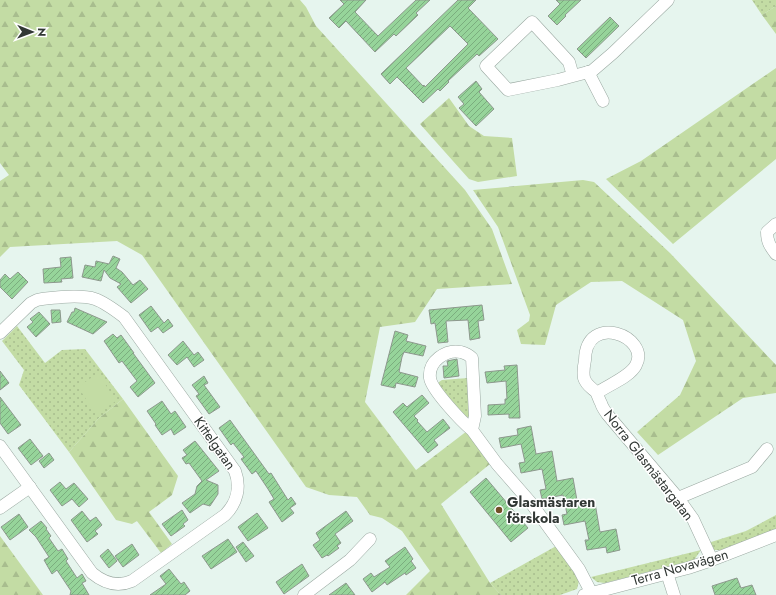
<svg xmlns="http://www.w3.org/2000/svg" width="776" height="595" font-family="Jost,sans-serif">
<defs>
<pattern id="grass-dots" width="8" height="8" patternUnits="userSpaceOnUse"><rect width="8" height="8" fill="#c3dca4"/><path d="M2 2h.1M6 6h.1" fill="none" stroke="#a8bd8e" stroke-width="1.8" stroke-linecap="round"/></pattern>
<pattern id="forest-firs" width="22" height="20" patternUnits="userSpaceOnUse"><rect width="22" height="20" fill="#c3dca4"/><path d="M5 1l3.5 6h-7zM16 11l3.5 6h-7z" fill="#a8bd8e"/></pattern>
<pattern id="building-hatch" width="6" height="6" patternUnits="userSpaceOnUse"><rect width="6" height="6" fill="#96d49a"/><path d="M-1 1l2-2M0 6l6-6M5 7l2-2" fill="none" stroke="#7bad7e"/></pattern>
</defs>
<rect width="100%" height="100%" fill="#e6f5ee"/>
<g fill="url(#grass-dots)">
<polygon points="752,0 776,0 776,6 762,15"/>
<polygon points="17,326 45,363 62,350 85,349 123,399 99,418 69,452 19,385 24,370 2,341"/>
<polygon points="468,378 469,418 463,415 438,385 439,382 442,380"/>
<polygon points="776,515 776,529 721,550 713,550 708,543 746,531"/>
<polygon points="558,545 579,581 577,589 560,595 501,595 490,583"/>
<polygon points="701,550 694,560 605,583 597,582 591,577"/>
</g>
<g fill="url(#forest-firs)">
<polygon points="0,0 300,0 306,7 316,26 465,190 492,229 512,284 437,289 415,322 380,327 365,402 416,470 467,431 490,464 441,504 490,583 501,595 406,595 430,571 402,531 382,518 370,515 357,497 329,495 306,487 142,255 117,241 10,247 0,257 0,181 9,175 0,163"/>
<polygon points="776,6 776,34 762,15"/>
<polygon points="776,68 776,159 673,244 606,179 641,161"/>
<polygon points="449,98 469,126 484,136 512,138 517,176 478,182 469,179 420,124"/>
<polygon points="583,180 594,182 670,253 776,365 776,393 743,398 658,455 637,432 680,395 696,361 683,320 622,281 591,282 556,305 545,345 521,344 517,330 529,321 530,315 498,227 473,190"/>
<polygon points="123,399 178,476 172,495 149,512 172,544 161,553 137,521 132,524 116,520 69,452 99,418"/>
<polygon points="0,536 43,595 0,595"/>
</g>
<polygon fill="#c3dca4" points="98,373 116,401 96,414 78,387"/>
<g fill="url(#building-hatch)" stroke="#8d988d" fill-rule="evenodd">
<polygon points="340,0 366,0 355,12 378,36 416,0 430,0 416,13 418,15 396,36 394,34 375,52 346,21 339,28 329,18 344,4"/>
<path d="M458,0H476L468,8L498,39L479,56L477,54L448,81L449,82L440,91L438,89L423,103L397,77L390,84L381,74ZM450,26L468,44L425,87L424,85L423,86L406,68Z"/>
<polygon points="556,0 581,0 565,15 566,16 557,25 548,16 560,4"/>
<polygon points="610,17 619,26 586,58 577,49"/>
<polygon points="476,81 482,89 479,92 494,109 476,126 459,108 464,104 458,97"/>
<polygon points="113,256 120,259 116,268 122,272 133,285 140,280 148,289 131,303 117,287 121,284 110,278 104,270 101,281 82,277 85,265 95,267 96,261 109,264"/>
<polygon points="71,257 73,278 61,279 62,282 44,283 43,269 61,267 60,258"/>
<polygon points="18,272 28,282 12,299 0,287 0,280 5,274 10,279"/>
<polygon points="482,305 484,320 478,321 480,338 470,340 468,320 446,321 448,342 438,343 435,323 431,324 429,310"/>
<polygon points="151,306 164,323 168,319 173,326 163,333 158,327 151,332 139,315"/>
<polygon points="75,308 98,318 107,322 93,334 67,322 72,312 74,312"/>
<polygon points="51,310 60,310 61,322 52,323"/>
<polygon points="39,312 50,324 36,337 27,327 33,322 30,319"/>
<polygon points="395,331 408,335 406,341 426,346 423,356 404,352 402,357 399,372 418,377 415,387 396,383 395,388 381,385"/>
<polygon points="113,334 117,338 121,335 134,353 133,353 155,383 138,397 130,387 137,381 122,361 119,363 104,341"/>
<polygon points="183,341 194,355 198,352 204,360 194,367 187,357 177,365 168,355"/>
<polygon points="457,359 459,376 444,378 443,366 448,366 447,361"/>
<polygon points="517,365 520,418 509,418 509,414 488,415 488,405 505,404 505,399 507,399 506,381 487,383 485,372 505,370 504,366"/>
<polygon points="0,371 9,383 0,390"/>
<polygon points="204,376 208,383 204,385 220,407 209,414 196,396 199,394 192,385"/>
<polygon points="422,395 429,403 414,416 418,420 417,421 427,432 443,419 450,428 434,440 438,445 428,453 393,412 403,403 407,407"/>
<polygon points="0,397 21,425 8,434 0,423"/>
<polygon points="162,401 171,414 175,411 186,427 174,435 171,429 162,435 155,425 156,424 147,411"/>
<polygon points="230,420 269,474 271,473 288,500 291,497 296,504 290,508 294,513 282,522 269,502 274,499 268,489 256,471 252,474 241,459 244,457 233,443 231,445 219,428"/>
<polygon points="531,426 536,454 552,451 557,481 573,478 578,506 595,503 600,532 616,529 620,550 607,553 606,547 587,550 585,540 589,540 585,521 564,525 562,515 567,514 563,495 542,499 540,490 546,489 542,469 521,473 519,463 525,462 521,444 501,448 499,438 518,435 517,429"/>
<polygon points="30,439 43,456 31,465 18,448"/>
<polygon points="195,441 219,471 206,480 218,485 218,494 210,506 203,504 190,513 182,503 195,494 197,486 202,481 189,463 186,464 182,458 187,455 183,450"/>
<polygon points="49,453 54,460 44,468 39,461"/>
<polygon points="486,478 528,528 511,542 470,492"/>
<polygon points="60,482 66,489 74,483 88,499 79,507 72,499 62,506 50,490"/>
<polygon points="182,510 188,520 183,524 185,526 171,536 162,524"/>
<polygon points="82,511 90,521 96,517 102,525 95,531 98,534 87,542 71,520"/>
<polygon points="346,511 353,521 335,534 341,543 337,546 339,548 328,556 327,555 322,558 313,545 320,540 316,533"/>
<polygon points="257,513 268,528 248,541 238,527"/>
<polygon points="19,514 28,527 10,540 1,527"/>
<polygon points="41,521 47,528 46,529 51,536 49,538 58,551 62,549 68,559 66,561 77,578 82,574 86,581 82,583 89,595 70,595 71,591 57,570 52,574 44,560 49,557 36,537 29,530"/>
<polygon points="228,539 237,552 211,569 202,556"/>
<polygon points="243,542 254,556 246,562 236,547"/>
<polygon points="132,544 139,555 123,567 115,556"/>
<polygon points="405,547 413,559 411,561 416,568 406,575 405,573 387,585 385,582 372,592 363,579 371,573 374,577 390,567 385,561"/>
<polygon points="108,549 117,561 109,568 100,556"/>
<polygon points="302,564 309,576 284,594 276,582"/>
<polygon points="169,569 181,584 184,582 190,591 185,595 150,595 166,584 160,576"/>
<polygon points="737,578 741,588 752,585 756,595 715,595 712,586"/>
<polygon points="346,583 355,595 329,595"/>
</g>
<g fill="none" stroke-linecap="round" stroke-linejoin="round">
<defs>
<g id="minor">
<polyline points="588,72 603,101"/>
<polyline points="573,76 558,80 508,90 486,66 532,22 569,62 573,76 592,71 613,53 668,0"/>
<path d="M776,224L767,232C767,242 770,246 776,254"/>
<path d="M0,333L31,303L37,300C45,298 54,298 62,297C93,295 99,298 124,317L235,471C241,487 237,503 225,515L132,581C118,587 104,583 92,573L0,446"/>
<path d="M597,393C608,385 630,377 636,365C651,337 586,311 585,360C584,365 583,373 584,378C586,385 592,388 596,392C598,395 599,400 601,403C602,407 605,411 607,414L678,498L693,519L712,560"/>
<path d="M472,430C462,422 431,389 430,378C428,361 446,349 461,352C465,353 469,355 472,358L475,416L472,430L497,464L531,503L579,569L591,592"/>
<polyline points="678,498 752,467 767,449"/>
<polyline points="0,508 30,487"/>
<polyline points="667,573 674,595"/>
<polyline points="304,595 350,560 370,539"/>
<polyline points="584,595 688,568 712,560 776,535"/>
</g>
</defs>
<use href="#minor" stroke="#9aa8a1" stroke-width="13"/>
<use href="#minor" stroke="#fff" stroke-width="12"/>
</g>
<circle fill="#715027" stroke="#fff" stroke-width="1.5" cx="499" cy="510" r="4"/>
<g text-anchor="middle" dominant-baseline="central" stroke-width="3" stroke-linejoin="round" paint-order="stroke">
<g font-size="14" fill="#313734" stroke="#fff">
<text transform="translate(215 443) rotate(55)">Kittelgatan</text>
<text transform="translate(649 465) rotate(52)">Norra Glasmästargatan</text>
<text transform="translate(680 567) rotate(-16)">Terra Novavägen</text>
</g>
<g font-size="14" font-weight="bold" fill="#313734" stroke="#fff" text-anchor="start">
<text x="507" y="502">Glasmästaren<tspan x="507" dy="16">förskola</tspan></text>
</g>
</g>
<g transform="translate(32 32) rotate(91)" stroke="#ffffff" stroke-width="3" paint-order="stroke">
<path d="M0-3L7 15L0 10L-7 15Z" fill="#313734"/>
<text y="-6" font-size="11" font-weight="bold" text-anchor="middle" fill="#313734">N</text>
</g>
</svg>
